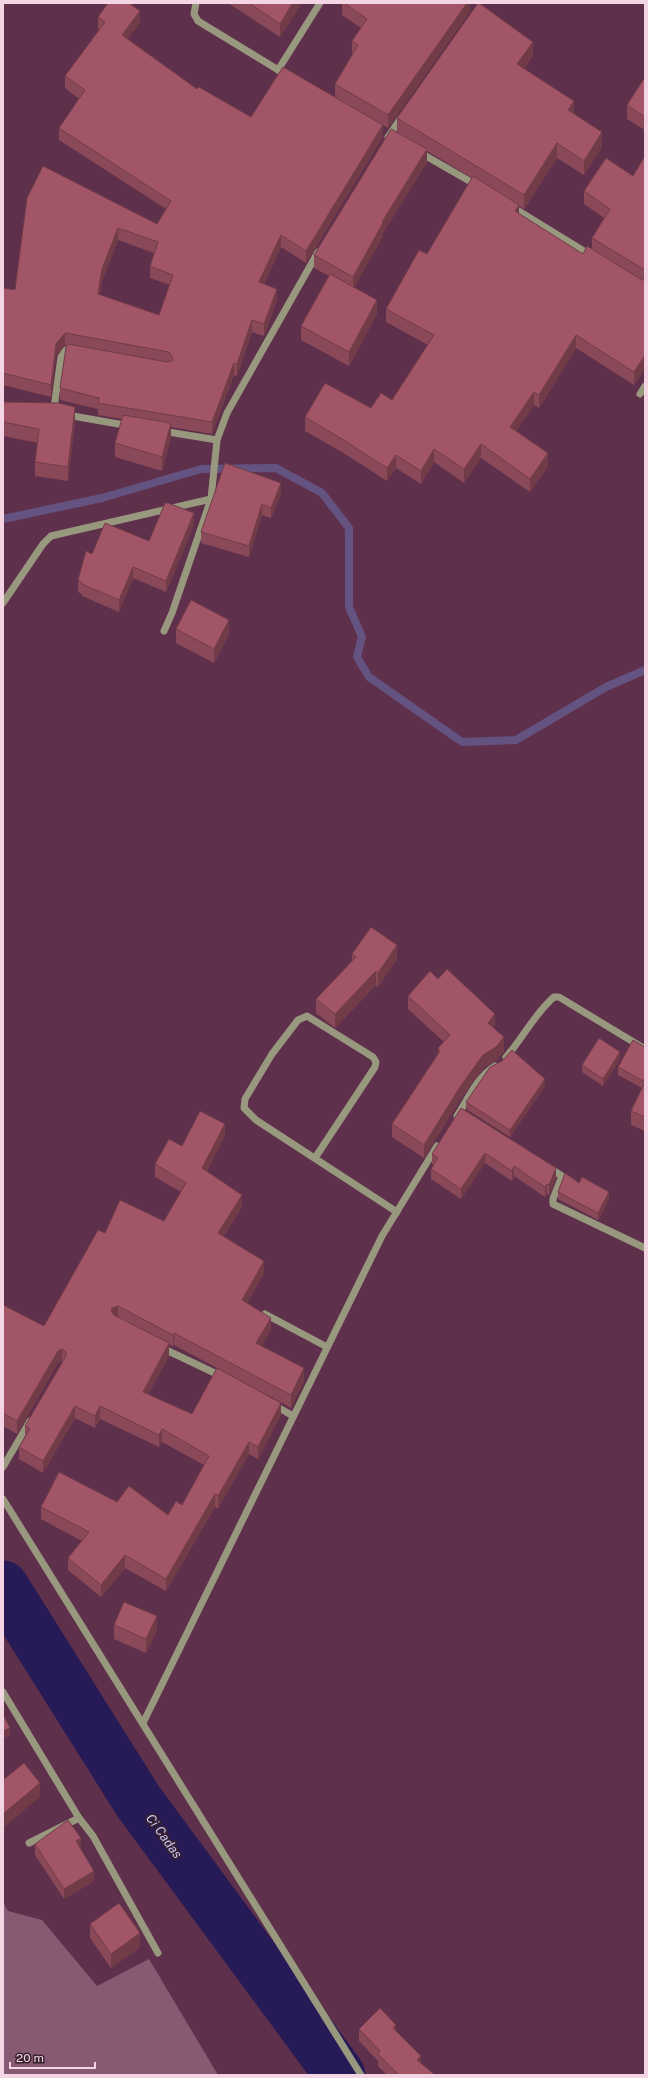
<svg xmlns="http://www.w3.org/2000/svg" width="648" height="2078" font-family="'Public Sans',sans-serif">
<rect width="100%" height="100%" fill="#5f304b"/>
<polygon fill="#885972" points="3,1902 8,1911 42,1920 97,1986 149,1959 218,2075 3,2075"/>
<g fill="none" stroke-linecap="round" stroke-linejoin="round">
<polyline stroke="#645381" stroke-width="8" points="3,519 102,498 201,469 276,468 322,493 349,528 349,607 362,637 357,657 369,677 462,742 516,740 606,687 645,670"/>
<polyline stroke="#261b56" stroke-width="51" points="3,1586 138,1801 340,2075"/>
<g stroke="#98987f" stroke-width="7">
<polyline points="196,3 194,14 198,21 288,76"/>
<polyline points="278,70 320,3"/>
<polyline points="388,137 401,118"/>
<polyline points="419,152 478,186"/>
<polyline points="512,207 592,256"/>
<polyline points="640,394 645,386"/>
<polyline points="55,412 54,408 61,357 66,350 74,350"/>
<polyline points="67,415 130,426"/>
<polyline points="162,431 217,440"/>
<polyline points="3,603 43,544 51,536 211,499"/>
<polyline points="164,631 172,613 211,499 217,440 227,413 318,252"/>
<path d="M506,1057C523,1038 535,1013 554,997H559L645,1049"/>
<path d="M457,1116C468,1099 477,1077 495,1066"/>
<polyline points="315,1158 375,1067 376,1062 373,1057 307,1016 298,1020 272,1054 245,1099 244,1108 256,1120 397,1212"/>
<polyline points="548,1167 562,1176 553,1199 553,1204 645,1248"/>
<polyline points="265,1314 327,1347"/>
<polyline points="160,1347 223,1377"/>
<polyline points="274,1405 293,1416"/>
<polyline points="3,1467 30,1421"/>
<polyline points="3,1499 361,2075"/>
<polyline points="3,1692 79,1818 93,1836 158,1953"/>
<polyline points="143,1723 382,1236 437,1146"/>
<polyline points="29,1843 79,1818"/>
</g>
</g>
<g fill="#8a4958" fill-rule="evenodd">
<polygon points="228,3 302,3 280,37"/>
<path d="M342,3H470V11L388,128L383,125V137L306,263L281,247L264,284L277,300L264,336L252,332L237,376L234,375L212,434L171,427V437L162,471L115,457V443L122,419L98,415V409L60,400V388L67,346L65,345L56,356L51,397L3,385V288L15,290L27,198L157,224L166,209L59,140V128L79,99L65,88V76L99,30L98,29V17L140,23L127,39L197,89L251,117L335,97V84L353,54H352V41L361,28L342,15ZM118,240L154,253L150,266V278L170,285L159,315L100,295L102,281Z"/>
<polygon points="533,56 524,69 574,114 602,147 584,175 557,158 524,209 519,206 519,214 583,254 592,249 592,238 604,218 584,204 584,191 633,176 645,156 645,368 634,385 576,348 539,408 534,405 516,431 548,466 530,492 481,458 464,483 434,462 421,484 396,468 387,481 342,452 305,431 305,417 371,408 392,400 428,345 386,322 386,309 427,254 472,178 427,151 427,162 383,233 383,236 354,287 377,314 349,366 301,340 301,326 329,276 314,268 314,255 397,132 397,118"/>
<polygon points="645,77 645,130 627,119 627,105"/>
<polygon points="3,402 75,421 68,481 35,476 35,462 38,443 3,436"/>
<polygon points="281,494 271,518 262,515 249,557 201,543 201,532"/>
<polygon points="194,525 166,592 133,578 119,612 82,596 82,594 78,592 78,580 92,554 149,541"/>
<polygon points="176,629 229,634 214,663 176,643"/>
<polygon points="352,954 397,959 378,987 376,985 335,1028 316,1013 316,999 352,961"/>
<polygon points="438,979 495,1028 494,1029 504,1051 496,1060 483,1068 460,1100 424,1158 392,1137 392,1124 438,1054 438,1048 444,1042 408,1009 408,996"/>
<polygon points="645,1047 645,1131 631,1125 631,1111 642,1088 618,1075 618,1067"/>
<polygon points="620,1059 603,1086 582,1072 582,1065"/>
<polygon points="545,1086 510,1137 466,1109 466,1102"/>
<polygon points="461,1108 556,1178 549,1195 547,1194 545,1197 514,1176 512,1181 485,1163 461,1199 431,1179 431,1169 434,1165 432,1164 432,1154"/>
<path d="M225,1136L207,1171L242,1207L223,1237L264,1273L247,1303L271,1330L261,1346L304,1381L291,1408L266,1394L281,1415L258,1459L249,1454L218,1508L215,1507L166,1591L125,1568L101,1597L68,1570V1558L82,1541L41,1519V1507L117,1502L168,1515L182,1505L204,1465L162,1442L159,1447L100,1419L95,1428L75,1418L43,1473L19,1459V1447L25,1436V1426L63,1362L62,1361L58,1363L17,1434L3,1426V1305L44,1326L105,1233L164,1221L181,1192L155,1177V1164L182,1146ZM169,1344L173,1347L174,1345L217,1368L192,1414L148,1394L169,1356Z"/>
<polygon points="579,1183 609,1200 598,1220 558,1199 558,1192"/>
<polygon points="114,1625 157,1630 146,1653 114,1639"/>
<polygon points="35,1844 94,1881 64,1899 35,1855"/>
<polygon points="90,1924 140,1947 111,1968 90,1938"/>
<polygon points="359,2029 396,2031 421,2063 435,2075 387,2075 378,2066 378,2061 359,2041"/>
</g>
<g fill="#713c47">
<polygon points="293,3 302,3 280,37 280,24"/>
<polygon points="467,3 470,3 470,11 388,128 388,115"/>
<polygon points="140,11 140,23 122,47 122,35"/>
<polygon points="533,42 533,56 517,79 517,64"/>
<polygon points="574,101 574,116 568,110"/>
<polygon points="383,125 383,137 306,263 306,251"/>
<polygon points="602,132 602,147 584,175 584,161"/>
<polygon points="557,143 557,158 524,209 524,195"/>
<polygon points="427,149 427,162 383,233 383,236 353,290 353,277 382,222"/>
<polygon points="519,205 519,218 515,211"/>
<polygon points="118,228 118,240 102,281 98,306 98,294 102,269"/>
<polygon points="281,235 281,247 259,294 259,282"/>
<polygon points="277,289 277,300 264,336 264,324"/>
<polygon points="377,300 377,314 349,366 349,352"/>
<polygon points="252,320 252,332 237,376 237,364"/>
<polygon points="65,333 65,345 56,356 51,397 51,385 56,344"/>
<polygon points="576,335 576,348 539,408 539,395"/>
<polygon points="645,355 645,368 634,385 634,372"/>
<polygon points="234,363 234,375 212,434 212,422"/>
<polygon points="534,392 534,405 510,440 510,427"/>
<polygon points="75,407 75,421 68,481 68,467"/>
<polygon points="171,423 171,437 162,471 162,457"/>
<polygon points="481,444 481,458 464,483 464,469"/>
<polygon points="434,449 434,462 421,484 421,471"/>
<polygon points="548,453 548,466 530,492 530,479"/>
<polygon points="396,455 396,468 387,481 387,468"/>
<polygon points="281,483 281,494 271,518 271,508"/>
<polygon points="262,504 262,515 249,557 249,546"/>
<polygon points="194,513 194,525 166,592 166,581"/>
<polygon points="133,567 133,578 119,612 119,600"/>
<polygon points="229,620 229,634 214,663 214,649"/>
<polygon points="397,945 397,959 378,987 378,973"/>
<polygon points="376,971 376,985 335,1028 335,1014"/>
<polygon points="495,1014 495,1028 488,1036 488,1023"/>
<polygon points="504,1037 504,1051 496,1060 483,1068 460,1100 424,1158 424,1145 460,1087 483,1055"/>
<polygon points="620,1052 620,1059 603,1086 603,1079"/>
<polygon points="545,1079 545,1086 510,1137 510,1130"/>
<polygon points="225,1124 225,1136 202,1181 202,1168"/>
<polygon points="485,1153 485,1163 461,1199 461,1189"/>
<polygon points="514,1166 514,1176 512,1181 512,1171"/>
<polygon points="556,1168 556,1178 549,1195 549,1185"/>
<polygon points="547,1184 547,1194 545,1197 545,1187"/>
<polygon points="609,1192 609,1200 598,1220 598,1213"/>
<polygon points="242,1195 242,1207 218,1245 218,1233"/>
<polygon points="264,1261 264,1273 242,1312 242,1300"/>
<polygon points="118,1306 118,1319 111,1324 111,1311 112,1308"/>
<polygon points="271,1318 271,1330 256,1355 256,1343"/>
<polygon points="174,1333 174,1345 173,1347 173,1335"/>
<polygon points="169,1343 169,1356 143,1404 143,1392"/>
<polygon points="62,1349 62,1361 58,1363 17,1434 17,1421 58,1351"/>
<polygon points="304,1368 304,1381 291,1408 291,1395"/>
<polygon points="281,1403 281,1415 258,1459 258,1447"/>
<polygon points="75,1406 75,1418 43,1473 43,1461"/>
<polygon points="100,1406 100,1419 95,1428 95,1416"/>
<polygon points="162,1429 162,1442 159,1447 159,1435"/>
<polygon points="249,1442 249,1454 218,1508 218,1496"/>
<polygon points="215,1494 215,1507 166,1591 166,1579"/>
<polygon points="125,1555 125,1568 101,1597 101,1585"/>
<polygon points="157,1616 157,1630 146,1653 146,1639"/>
<polygon points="10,1728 10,1735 3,1739 3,1731"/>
<polygon points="40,1783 40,1797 3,1828 3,1814"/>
<polygon points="81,1838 81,1849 76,1841"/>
<polygon points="94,1871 94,1881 64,1899 64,1889"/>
<polygon points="140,1933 140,1947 111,1968 111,1954"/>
<polygon points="396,2025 396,2038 393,2028"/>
<polygon points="421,2056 421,2069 417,2060"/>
</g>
<g fill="#a15566" stroke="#713c47" fill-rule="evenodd">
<path d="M108,3H129L140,11L122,35L197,89L199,87L251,117L283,67L383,125L306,251L281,235L259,282L277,289L264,324L252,320L237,364L234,363L212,422L98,403L99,398L60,388L66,347L68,344L167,362L172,361L173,358L169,352L65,333L56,344L51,385L3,373V288L15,290L27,198L43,166L157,224L171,201L59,128L85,90L65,76L105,22L98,17ZM118,228L158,242L150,266L173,275L159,315L98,294L102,269Z"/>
<polygon points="249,3 293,3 280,24"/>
<polygon points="344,3 467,3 388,115 335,84 358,45 352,41 367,19"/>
<polygon points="478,3 479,3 533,42 517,64 574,101 568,110 602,132 584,161 557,143 524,195 397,118"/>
<polygon points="645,77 645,117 627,105"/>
<polygon points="391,129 427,149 382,222 383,223 353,277 314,255"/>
<polygon points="645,156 645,270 592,238 610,209 584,191 606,158 633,176"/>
<polygon points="473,176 519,205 515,211 583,254 587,246 642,280 645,280 645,355 634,372 576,335 539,395 534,392 510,427 548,453 530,479 481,444 464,469 434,449 421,471 396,455 387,468 342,439 305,417 325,383 371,408 381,393 392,400 434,335 386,309 419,250 427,254"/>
<polygon points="330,274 377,300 349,352 301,326"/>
<polygon points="3,402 59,403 75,407 68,467 35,462 39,429 3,422"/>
<polygon points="123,415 171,423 162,457 115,443"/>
<polygon points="225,463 281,483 271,508 262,504 249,546 201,532"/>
<polygon points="165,503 168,503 194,513 166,581 133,567 119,600 82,584 82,583 78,580 86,551 92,554 105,523 149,541"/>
<polygon points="191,600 229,620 214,649 176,629"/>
<polygon points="371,927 397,945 378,973 376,971 335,1014 316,999 356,957 352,954"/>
<polygon points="447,969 495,1014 488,1023 504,1037 496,1047 483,1055 460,1087 424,1145 392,1124 440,1051 438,1048 450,1035 408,996 430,971 438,979"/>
<polygon points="599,1038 620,1052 603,1079 582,1065"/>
<polygon points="633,1040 645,1047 645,1078 643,1081 618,1067"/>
<polygon points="512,1050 545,1079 510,1130 466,1102 490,1067 502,1061"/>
<polygon points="645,1082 645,1117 631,1111"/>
<polygon points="461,1108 556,1168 549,1185 547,1184 545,1187 514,1166 512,1171 485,1153 461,1189 431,1169 438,1158 432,1154"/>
<polygon points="200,1111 225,1124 202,1168 242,1195 218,1233 264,1261 242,1300 271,1318 256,1343 304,1368 291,1395 174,1333 173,1335 118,1306 112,1308 111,1311 114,1315 169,1343 143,1392 192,1414 217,1368 281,1403 258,1447 249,1442 218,1496 215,1494 166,1579 125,1555 101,1585 68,1558 89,1532 41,1507 59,1472 117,1502 129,1486 168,1515 176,1501 182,1505 209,1456 162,1429 159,1435 100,1406 95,1416 75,1406 43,1461 19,1447 30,1429 25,1426 66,1356 66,1352 62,1349 58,1351 17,1421 3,1413 3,1305 44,1326 98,1230 105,1233 120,1200 164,1221 186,1183 155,1164 169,1139 182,1146"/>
<polygon points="565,1173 579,1183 582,1177 609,1192 598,1213 558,1192"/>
<polygon points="124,1602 157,1616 146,1639 114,1625"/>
<polygon points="3,1714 10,1728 3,1731"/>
<polygon points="24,1763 40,1783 3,1814 3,1780"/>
<polygon points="68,1820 81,1838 76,1841 94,1871 64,1889 35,1844"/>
<polygon points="119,1903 140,1933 111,1954 90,1924"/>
<polygon points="380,2008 396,2025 393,2028 421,2056 417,2060 435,2075 399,2075 378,2054 380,2051 359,2029"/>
</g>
<g text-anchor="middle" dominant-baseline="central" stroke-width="3.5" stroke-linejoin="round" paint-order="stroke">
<g font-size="13" font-style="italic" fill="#c6c4fd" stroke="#37212d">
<text transform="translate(164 1836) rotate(54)">Ci Cadas</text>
</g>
</g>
<rect width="648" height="2078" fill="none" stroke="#f3d5e4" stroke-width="8"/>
<path d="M10 2062v6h85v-6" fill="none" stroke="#f3d5e4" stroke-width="2"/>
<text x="16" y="2062" font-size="12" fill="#f3d5e4" stroke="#37212d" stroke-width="3" paint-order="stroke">20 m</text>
</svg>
